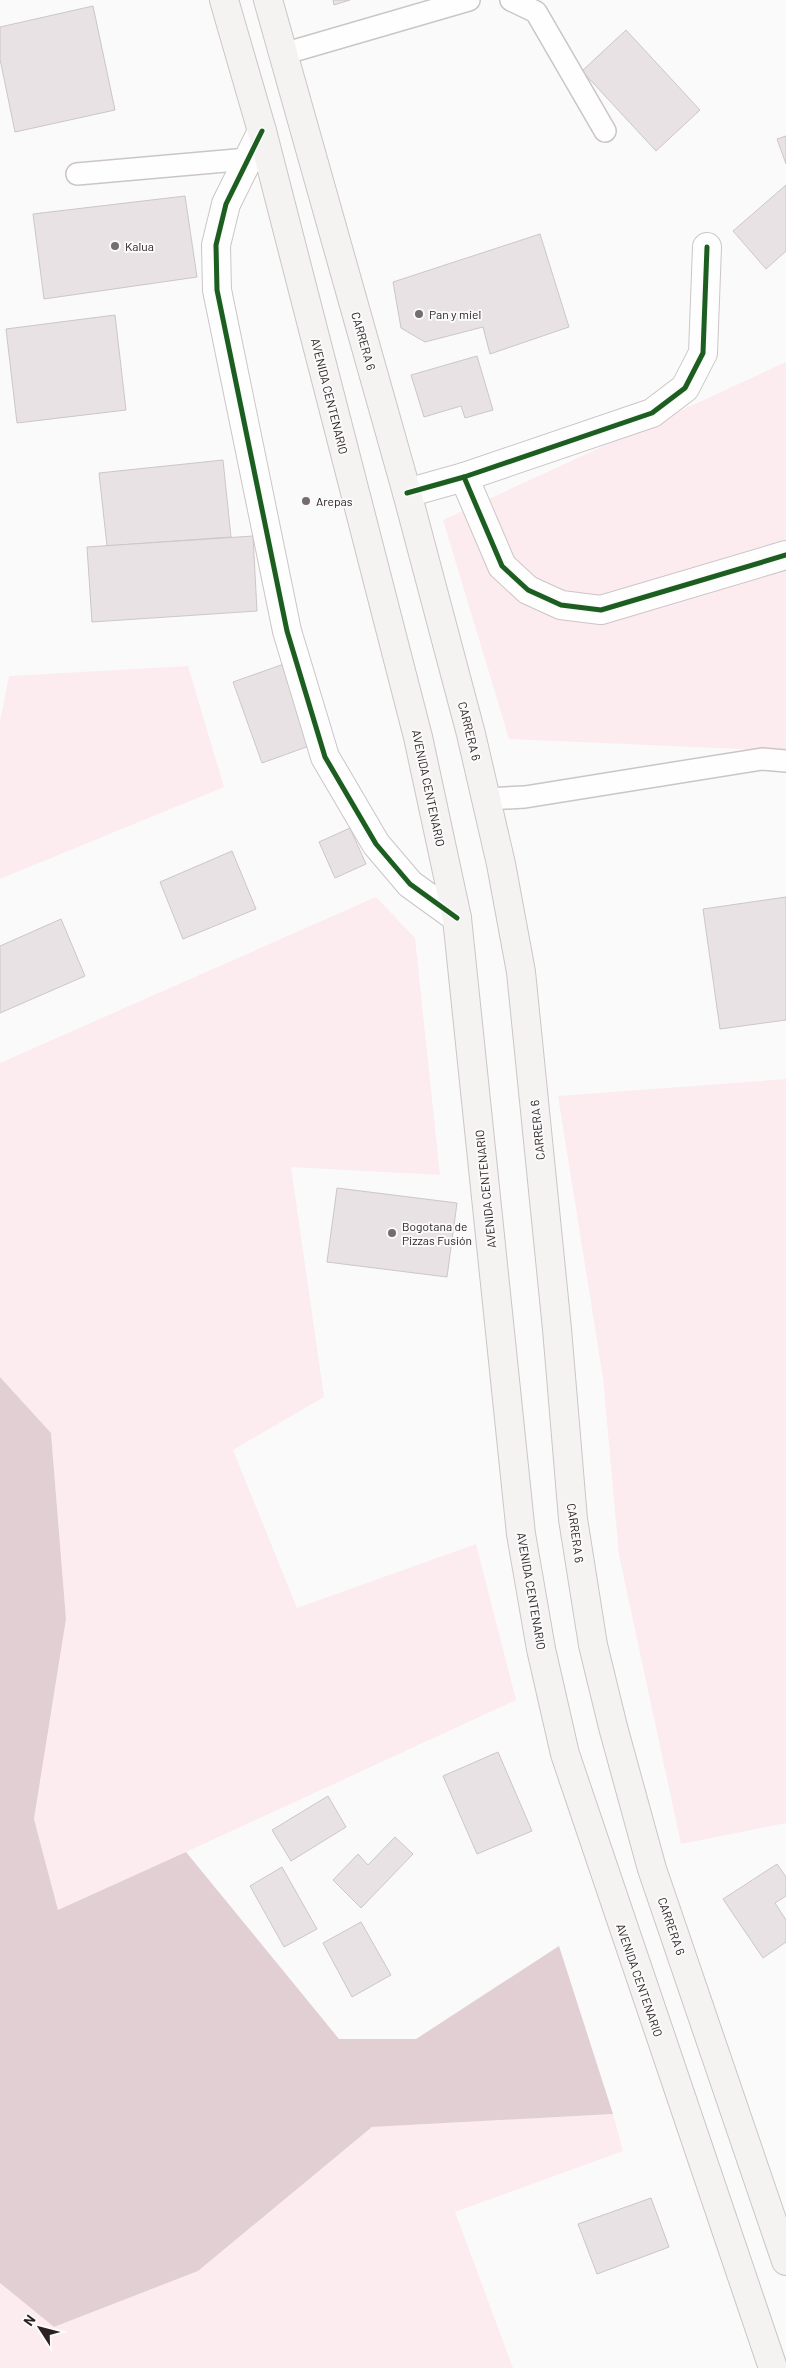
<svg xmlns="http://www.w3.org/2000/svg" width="786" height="2368" font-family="Barlow,sans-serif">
<rect width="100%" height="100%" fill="#fafafa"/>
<g fill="#fcecf0">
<polygon points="786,362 786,751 509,739 443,520"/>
<polygon points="188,666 224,787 0,879 0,721 9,676"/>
<polygon points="376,897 415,938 440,1175 291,1167 324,1397 233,1450 297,1608 476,1544 516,1700 58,1911 34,1819 66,1619 51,1433 0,1377 0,1063"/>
<polygon points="786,1079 786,1823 681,1844 619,1555 603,1378 558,1096"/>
<polygon points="613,2114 623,2151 455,2212 513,2368 0,2368 0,2283 54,2327 198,2271 372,2127"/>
</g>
<polygon fill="#e2cfd4" points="0,1377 51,1433 66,1619 34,1819 58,1910 186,1852 339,2039 416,2039 559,1946 613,2114 372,2127 198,2271 54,2327 0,2283"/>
<g fill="#e9e2e4" stroke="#cdc6c8">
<polygon points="333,0 350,0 334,5"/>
<polygon points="93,6 115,110 15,132 0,59 0,27"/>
<polygon points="626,30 700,110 656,151 582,71"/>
<polygon points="786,136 786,164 777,139"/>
<polygon points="786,185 786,251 766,269 733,231"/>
<polygon points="185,196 197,277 44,299 33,214"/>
<polygon points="540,234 569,327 490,354 483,327 425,342 401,328 393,282"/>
<polygon points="115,315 126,410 17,423 6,329"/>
<polygon points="477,356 493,410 465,418 461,406 424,417 411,375"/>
<polygon points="223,460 231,537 107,546 99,473"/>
<polygon points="253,536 257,611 92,622 87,547"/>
<polygon points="284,664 312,745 262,763 233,682"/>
<polygon points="350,828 366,864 335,878 319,842"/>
<polygon points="232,851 256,909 183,939 160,882"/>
<polygon points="786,897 786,1020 720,1029 703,909"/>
<polygon points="61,919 85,976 0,1013 0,946"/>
<polygon points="337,1188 457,1203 447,1277 327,1262"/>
<polygon points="498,1752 532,1831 477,1854 443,1776"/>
<polygon points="328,1796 346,1827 291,1861 272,1830"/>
<polygon points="395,1837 413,1854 361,1908 333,1880 358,1854 368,1865"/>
<polygon points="777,1864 786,1877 786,1896 775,1903 786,1920 786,1942 763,1958 723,1899"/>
<polygon points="282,1867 317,1929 284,1947 250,1886"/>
<polygon points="361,1922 391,1975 352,1997 323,1943"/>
<polygon points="651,2198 669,2247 597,2274 578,2224"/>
</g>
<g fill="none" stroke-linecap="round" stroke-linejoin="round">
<defs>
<g id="lane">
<polyline points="511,0 536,12 605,131"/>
<polyline points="283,54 469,0"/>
<polyline points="77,174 248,159"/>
<polyline points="486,799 525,797 762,759 786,761"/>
</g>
<g id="street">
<polyline points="262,131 226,204 216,245 217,290 287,631 325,757 376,844 410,884 457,918"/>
<polyline points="464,477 502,566 528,590 561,605 601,610 786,555"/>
<polyline points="407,493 464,477 652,413 685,388 703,353 707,247"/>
</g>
<g id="secondary">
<polyline points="224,0 262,131 418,737 457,918 521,1534 541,1649 565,1754 773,2368"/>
<polyline points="268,0 407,493 471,734 501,864 521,972 557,1329 573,1519 593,1645 613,1727 652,1869 786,2261"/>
</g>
</defs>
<use href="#lane" stroke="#ccc5c7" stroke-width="24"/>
<use href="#street" stroke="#ccc5c7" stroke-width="30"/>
<use href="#secondary" stroke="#ccc5c7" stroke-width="30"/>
<use href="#lane" stroke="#fefefe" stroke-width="21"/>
<use href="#street" stroke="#fefefe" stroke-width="28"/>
<use href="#secondary" stroke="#f5f2f2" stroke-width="28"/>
<defs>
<g id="cycleway">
<polyline points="262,131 226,204 216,245 217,290 287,631 325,757 376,844 410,884 457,918"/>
<polyline points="464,477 502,566 528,590 561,605 601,610 786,555"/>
<polyline points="407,493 464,477 652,413 685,388 703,353 707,247"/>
</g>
</defs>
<use href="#cycleway" stroke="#fafafa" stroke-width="8"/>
<use href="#cycleway" stroke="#1b5e20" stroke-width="5"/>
</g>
<g fill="#746c6e" stroke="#fafafa" stroke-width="2">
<circle cx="115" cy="246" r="5"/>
<circle cx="419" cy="314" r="5"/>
<circle cx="306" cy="501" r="5"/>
<circle cx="392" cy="1233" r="5"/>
</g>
<g text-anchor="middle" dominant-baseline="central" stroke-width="4" stroke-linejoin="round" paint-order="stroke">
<g font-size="12" fill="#2c2023" stroke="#fafafa" text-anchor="start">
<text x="125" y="246">Kalua</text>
<text x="429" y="314">Pan y miel</text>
<text x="316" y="501">Arepas</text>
<text x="402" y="1226">Bogotana de<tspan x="402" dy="14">Pizzas Fusión</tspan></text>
</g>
<g font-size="12" fill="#2c2023" stroke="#fafafa">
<text transform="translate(364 341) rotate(74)">CARRERA 6</text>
<text transform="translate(330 396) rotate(76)">AVENIDA CENTENARIO</text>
<text transform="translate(470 731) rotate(76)">CARRERA 6</text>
<text transform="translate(429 788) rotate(78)">AVENIDA CENTENARIO</text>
<text transform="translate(537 1130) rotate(-96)">CARRERA 6</text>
<text transform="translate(485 1189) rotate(-96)">AVENIDA CENTENARIO</text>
<text transform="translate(576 1533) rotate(82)">CARRERA 6</text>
<text transform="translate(532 1591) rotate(80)">AVENIDA CENTENARIO</text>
<text transform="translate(672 1926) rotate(71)">CARRERA 6</text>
<text transform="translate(640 1980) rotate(71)">AVENIDA CENTENARIO</text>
</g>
</g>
<g transform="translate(40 2328) rotate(306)" stroke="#fafafa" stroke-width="4" paint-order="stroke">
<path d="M0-4L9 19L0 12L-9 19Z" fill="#2c2023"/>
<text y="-8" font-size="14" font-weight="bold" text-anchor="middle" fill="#2c2023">N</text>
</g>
</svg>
